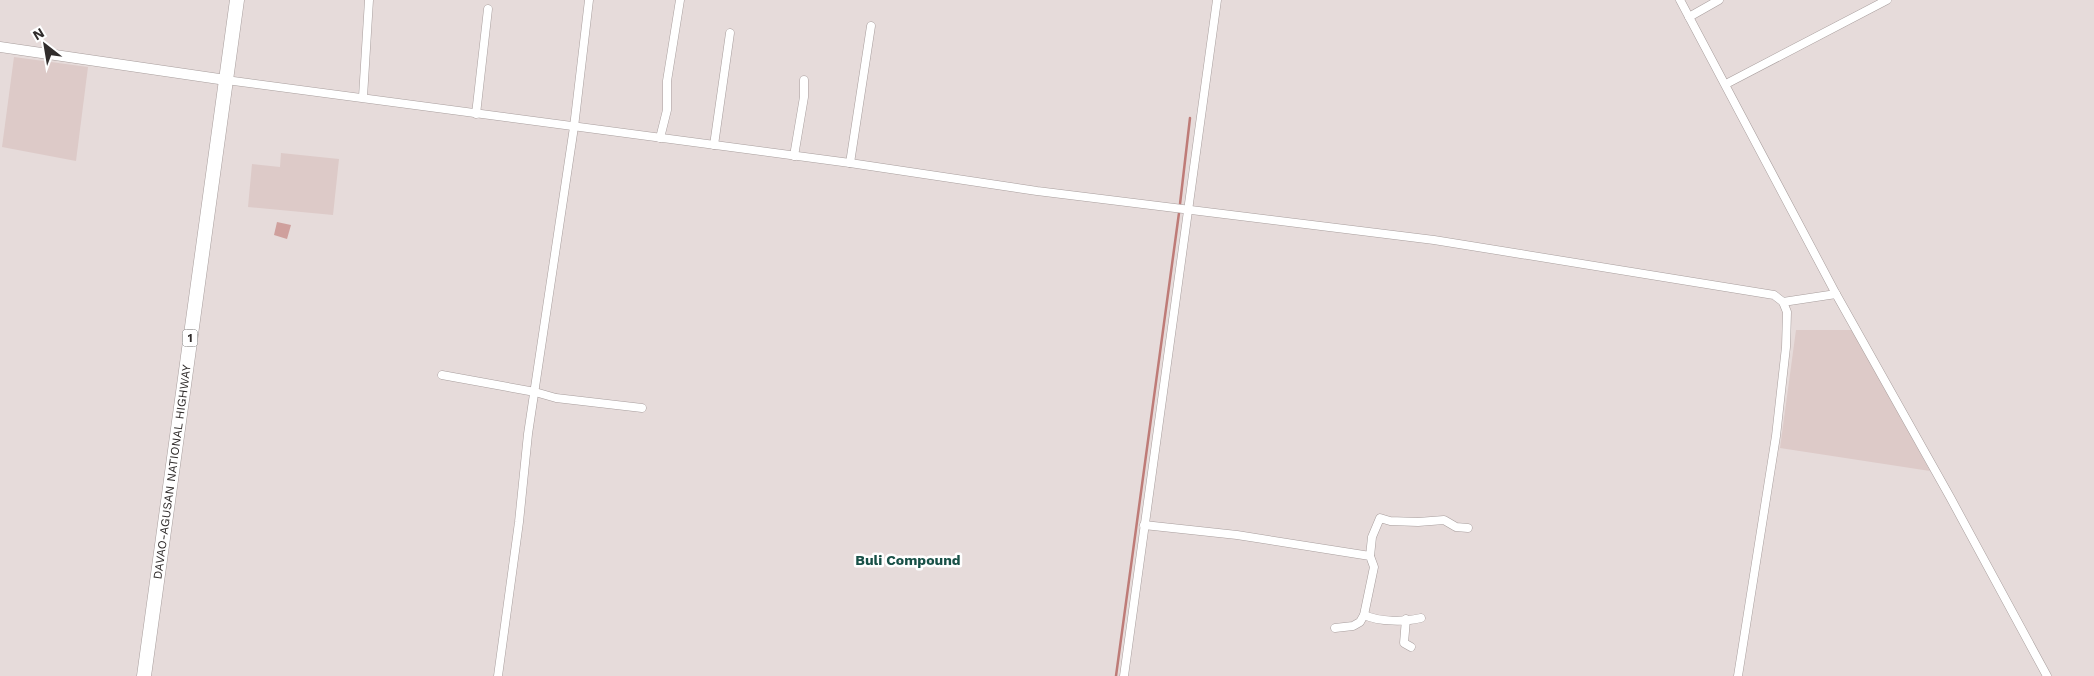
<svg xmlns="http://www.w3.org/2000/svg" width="2094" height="676" font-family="'Work Sans',sans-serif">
<rect width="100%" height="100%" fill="#e6dbda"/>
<g fill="#ddcac8">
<polygon points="14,57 88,67 76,161 2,147"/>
<polygon points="281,153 339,159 333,215 248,207 252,164 280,167"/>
<polygon points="1796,330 1853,330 1930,471 1780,448"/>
</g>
<polygon fill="#cfa09d" points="277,222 291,225 287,239 274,235"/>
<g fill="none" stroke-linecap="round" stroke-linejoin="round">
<g stroke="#be7b77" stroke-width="2.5">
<polyline points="1180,204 1190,118"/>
<polyline points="1116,676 1179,213"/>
</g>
<defs>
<g id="street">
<polyline points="1680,0 1836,294 1950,497 2047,676"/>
<polyline points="1689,17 1719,0"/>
<polyline points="226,80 850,163 1037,191 1434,240 1774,295 1783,302 1787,312 1786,347 1776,436 1738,676"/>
<polyline points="1726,84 1887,0"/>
<polyline points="363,97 369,0"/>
<polyline points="476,114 488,9"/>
<polyline points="660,138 667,110 667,81 680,0"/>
<polyline points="714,145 730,33"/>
<polyline points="794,156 804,97 804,80"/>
<polyline points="850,163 871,26"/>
<polyline points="1783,302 1836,294"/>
<polyline points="442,375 535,392 556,398 642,408"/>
<polyline points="1144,525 1237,535 1370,556 1374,567 1364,615 1360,622 1353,626 1335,628"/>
<polyline points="1370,556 1372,537 1380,518 1390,521 1418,522 1444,520 1456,527 1468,528"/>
<path d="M1364,615C1380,622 1405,622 1421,618"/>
<polyline points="1406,619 1404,643 1411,647"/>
<polyline points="498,676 519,522 528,434 574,127 589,0"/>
<polyline points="1124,676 1217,0"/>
</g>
<polyline id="secondary" points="0,47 226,80"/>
<g id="highway">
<path id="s1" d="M144,676L237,0"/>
</g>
</defs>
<use href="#street" stroke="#a89e9d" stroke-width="9"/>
<use href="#secondary" stroke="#a89e9d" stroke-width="11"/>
<use href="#highway" stroke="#a89e9d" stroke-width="15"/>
<use href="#street" stroke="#fff" stroke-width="8"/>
<use href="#secondary" stroke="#fff" stroke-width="10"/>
<use href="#highway" stroke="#fff" stroke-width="14"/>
</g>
<g text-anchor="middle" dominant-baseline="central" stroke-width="5" stroke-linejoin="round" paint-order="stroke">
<rect fill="#fff" stroke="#6f6c6b" stroke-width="1" x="182.5" y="329.5" width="15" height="17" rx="4"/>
<g font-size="11" font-weight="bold" fill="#312d2c">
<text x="190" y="338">1</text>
</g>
<g font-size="12" fill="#312d2c" stroke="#fff">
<text stroke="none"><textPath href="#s1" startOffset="206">DAVAO-AGUSAN NATIONAL HIGHWAY</textPath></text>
</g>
<g font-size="14" font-weight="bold" fill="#185047" stroke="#fff">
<text x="908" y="560">Buli Compound</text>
</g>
</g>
<g transform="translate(45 45) rotate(329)" stroke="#ffffff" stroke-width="4" paint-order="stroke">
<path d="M0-4L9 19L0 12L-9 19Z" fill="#312d2c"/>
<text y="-8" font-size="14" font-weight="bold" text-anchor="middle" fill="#312d2c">N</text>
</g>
</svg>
